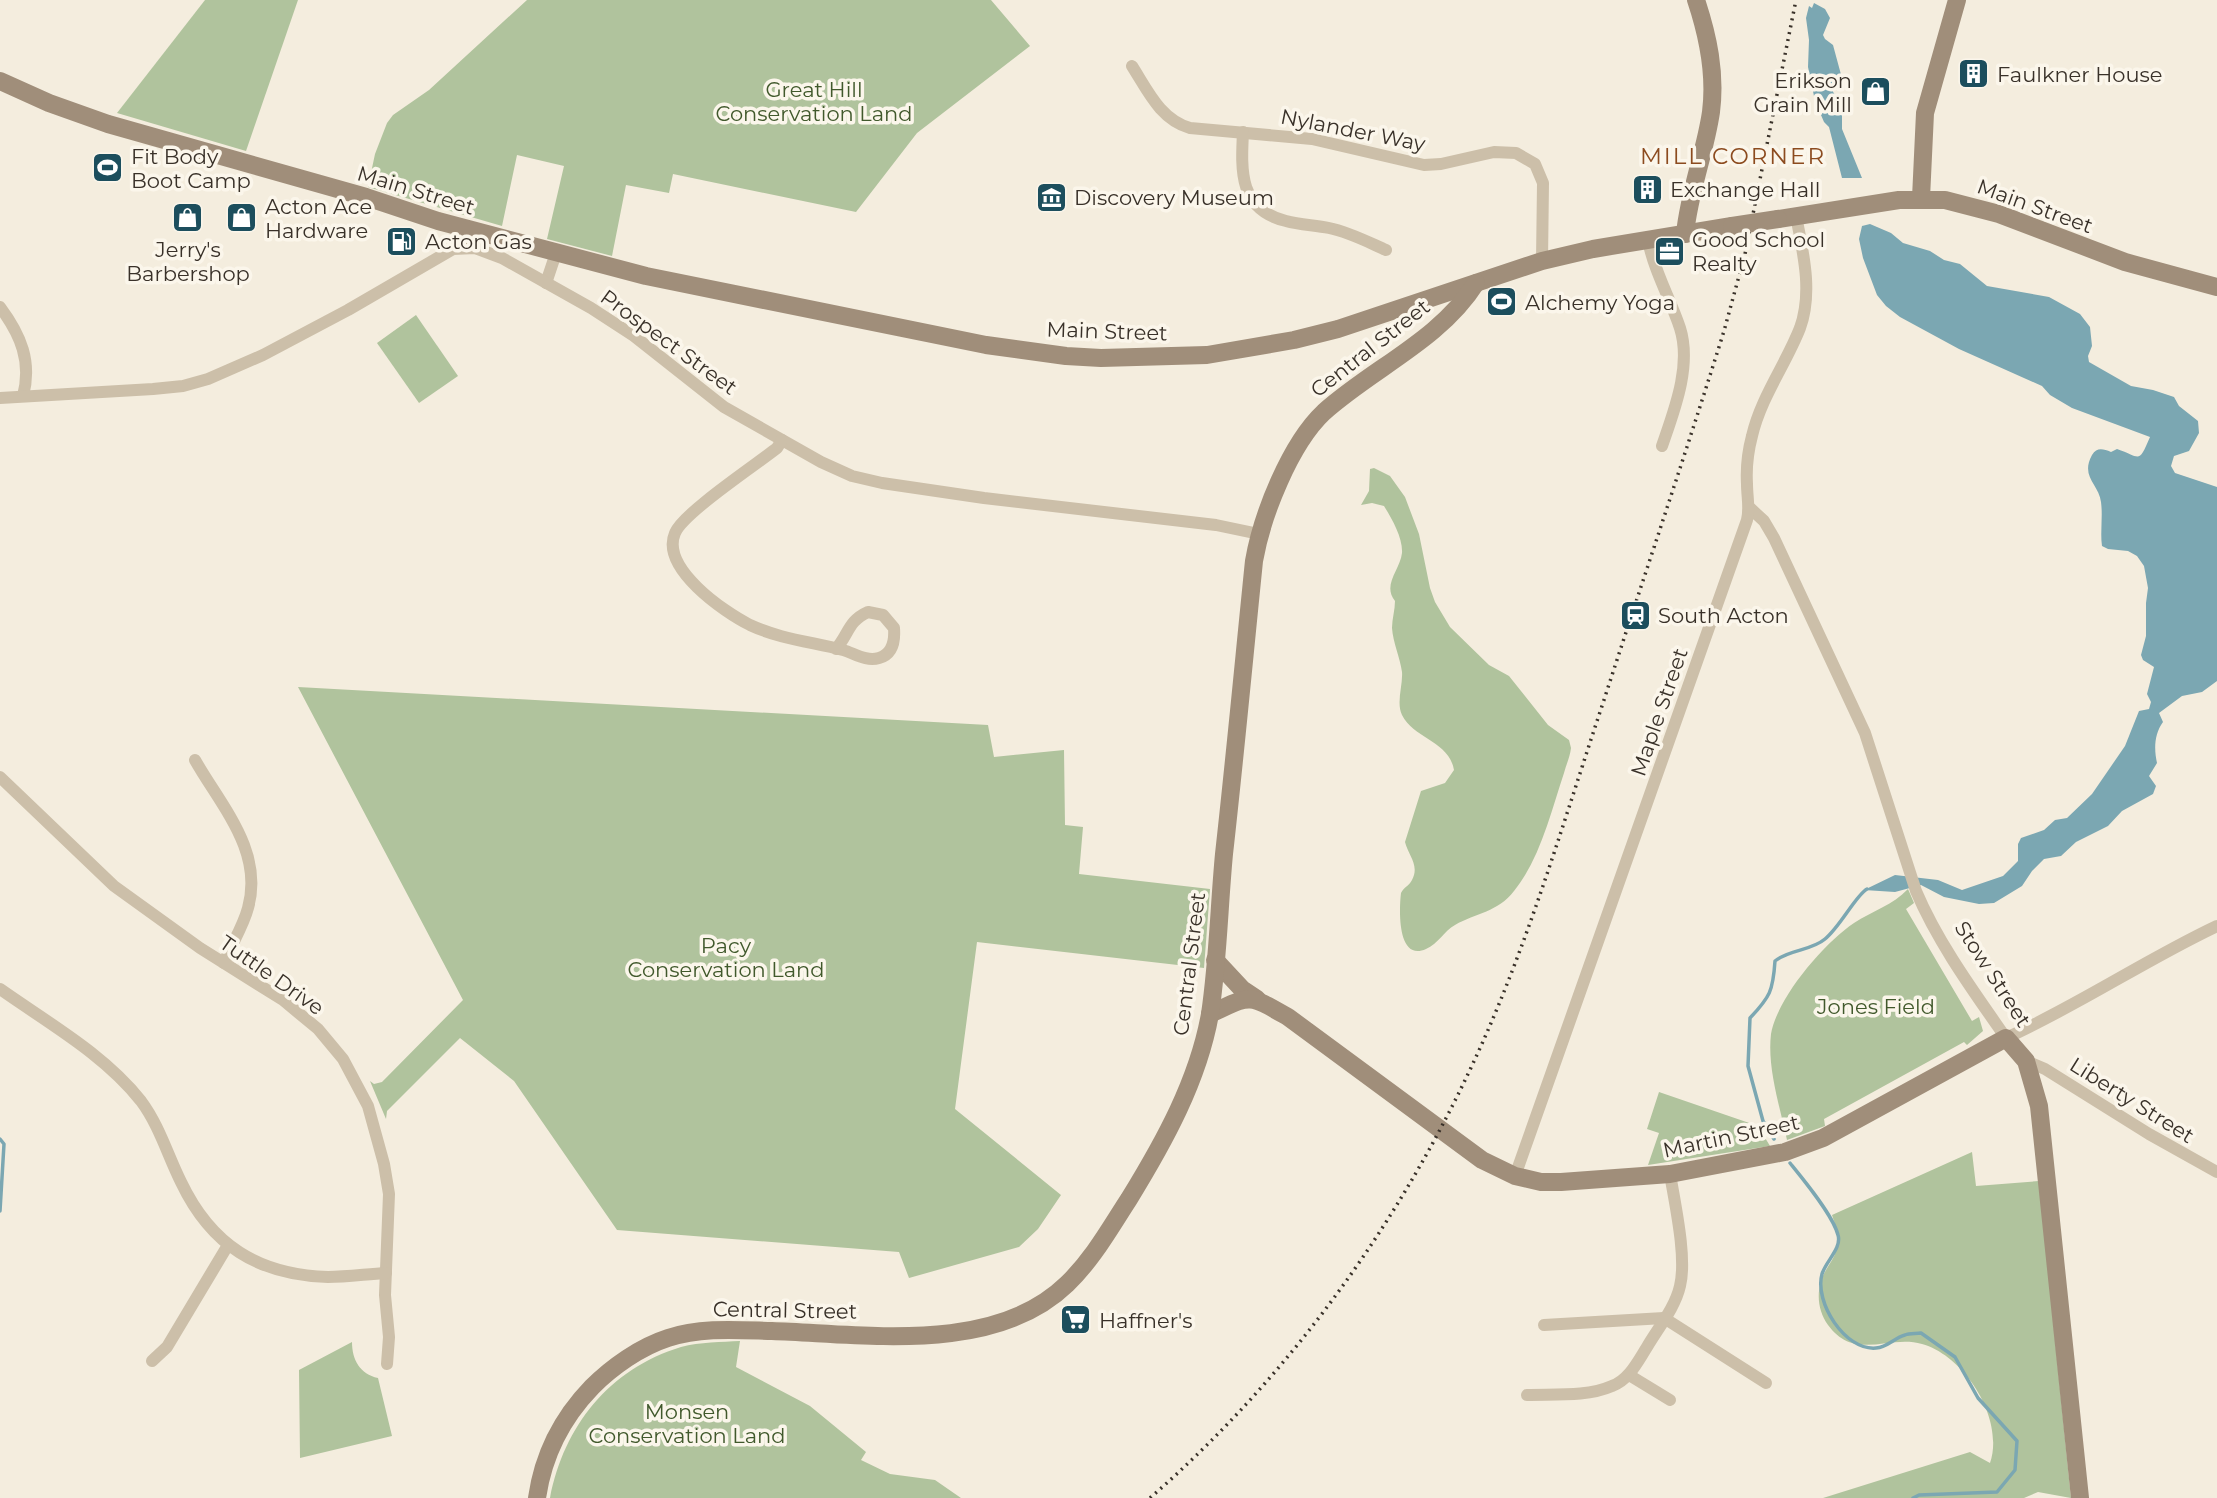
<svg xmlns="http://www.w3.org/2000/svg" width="2217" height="1498" font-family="Montserrat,sans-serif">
<rect width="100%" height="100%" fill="#f4edde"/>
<g fill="#b0c39d">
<polygon points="205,0 298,0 246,151 117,113"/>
<polygon points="527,0 991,0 1030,46 917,133 856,212 673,174 669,193 626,185 612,256 547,239 564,166 517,155 502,226 368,187 375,154 387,123 393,115 429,90"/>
<polygon points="416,315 458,376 419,403 377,343"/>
<path d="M1374,468L1390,476L1405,497L1419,534L1430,588L1435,602L1450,627L1489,665L1509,676L1548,725L1569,740L1571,748C1570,757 1566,765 1564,773C1551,812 1540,859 1514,891C1498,912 1476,913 1455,925C1444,931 1438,944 1426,949C1397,962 1399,909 1401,893C1404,887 1409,886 1412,880C1420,865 1408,855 1405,842L1421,791L1445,783L1454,770C1449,741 1414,739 1402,715C1396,703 1403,685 1402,672C1400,657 1393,643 1392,628C1392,619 1395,610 1395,601C1382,585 1400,570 1402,553C1403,538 1392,519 1384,506L1372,503L1361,505L1369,491L1370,469Z"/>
<polygon points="298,687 988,725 994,757 1064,750 1065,825 1083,827 1079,874 1210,889 1204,968 977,942 955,1109 1061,1195 1038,1229 1019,1247 909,1278 899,1252 617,1230 514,1081 460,1038 387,1111 386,1119 370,1081 374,1084 382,1082 463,1000"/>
<path d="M1908,889L1914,903L1906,909L1972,1021L1979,1017L1983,1031L1967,1045L1964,1042L1824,1119L1825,1126L1787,1140C1780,1107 1767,1068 1771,1034C1777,998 1824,943 1854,923C1872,911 1893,905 1908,889Z"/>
<polygon points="1659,1092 1758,1126 1770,1146 1648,1165 1659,1133 1647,1129"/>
<path d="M1972,1152L1976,1186L2039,1181L2071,1498L2038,1492L2024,1498H1823L1970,1452L1990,1463C2005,1419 1965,1356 1922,1344C1889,1334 1855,1362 1828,1325C1816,1308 1816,1287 1826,1270C1830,1263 1834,1258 1836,1251C1840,1238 1836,1227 1832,1215Z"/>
<path d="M740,1341L736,1367L810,1406L866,1452L861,1460L890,1474L935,1480L961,1498H550C564,1426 609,1369 681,1347C700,1342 722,1342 740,1341Z"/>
<path d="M352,1342C352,1360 360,1374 378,1378L392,1436L300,1458L299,1370Z"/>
</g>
<g fill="#7ba7b2">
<polygon points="1814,3 1825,9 1830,18 1823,35 1825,39 1833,45 1843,82 1841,86 1829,85 1842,107 1842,129 1862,178 1842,178 1829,127 1824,122 1815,101 1808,67 1809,40 1806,18 1809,6 1812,8"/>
<path d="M1870,224L1891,233L1903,243L1930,251L1944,260L1960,264L1987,286L2049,297L2080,314L2090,327L2092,346L2088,356L2089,362L2131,386L2153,390L2174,397L2179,406L2198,421L2199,433L2189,451L2174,456L2171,466L2175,473L2217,487V681L2202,692L2182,696L2159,713L2163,722C2154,734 2154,750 2157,763L2149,776L2156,786L2153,794L2122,811L2108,826L2076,842L2061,856L2044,859L2032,871L2022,886L1994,903L1979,904L1944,897L1921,885L1895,892L1864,890L1895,875L1938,880L1962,890L2003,876L2018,861V844L2021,838L2044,830L2055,820L2067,818L2092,794L2125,746L2139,711L2149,709L2151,702L2147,694L2154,667L2143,660L2141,655L2146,636V603L2148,588L2144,566L2137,556L2128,551L2108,549L2102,546C2100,532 2103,517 2101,502C2099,484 2080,477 2092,455C2097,447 2103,449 2111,452L2117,449C2141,457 2138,465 2150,437L2072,408L2050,395L2042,386L1959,349L1900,317L1886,306L1877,295L1863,258L1859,239L1862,226Z"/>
</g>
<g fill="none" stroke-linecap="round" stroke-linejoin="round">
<g stroke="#7ba7b2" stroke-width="3.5">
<polyline points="0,1139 4,1144 0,1211"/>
<path d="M1774,1139L1763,1121L1748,1066L1750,1018C1770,997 1773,991 1775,961C1790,949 1811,951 1825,939C1840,927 1856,895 1867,889"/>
<path d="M1790,1163C1803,1179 1833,1215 1838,1235C1842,1248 1826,1261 1822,1274C1814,1302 1845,1351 1876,1348C1888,1347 1894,1338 1905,1335C1910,1333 1916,1334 1921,1333L1955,1357L1978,1398L2017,1441L2015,1470L1997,1492L1919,1495L1913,1498"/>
</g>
<g stroke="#ccbfa9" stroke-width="12">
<path d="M1132,66C1148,91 1160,119 1190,128L1312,139L1424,165L1441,164L1494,152L1516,153L1535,164L1543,183L1542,261"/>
<path d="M1243,132C1241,171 1239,210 1286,221C1300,225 1315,225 1329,228C1349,232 1368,242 1386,250"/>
<path d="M1648,240C1654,271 1670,298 1680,328C1692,366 1674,411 1662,446"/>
<polyline points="546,283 556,253"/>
<path d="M0,307C21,335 32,362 23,396"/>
<polyline points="0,398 153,389 183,386 208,379 263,355 348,310 453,249 475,248 502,258 591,308 634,336 724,407 821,462 852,476 882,483 984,498 1216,525 1259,534"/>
<path d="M782,440L777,448C757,464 683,513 675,533C660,568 724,612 750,625C780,639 812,642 843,650C854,653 866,662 879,658C893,654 895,641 894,628L883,615L868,612C848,621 849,634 836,649"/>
<path d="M1750,508L1764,521L1774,538L1865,733L1916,891C1938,943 1974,992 2006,1038C2079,1005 2145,960 2217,926"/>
<path d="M195,760C221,806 264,851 248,908C243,927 231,945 224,963"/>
<polyline points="0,777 114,886 200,948 283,1000 318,1029 343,1059 368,1106 384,1164 389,1194 385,1295 389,1337 387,1364"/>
<path d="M0,989C48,1023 104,1054 141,1101C159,1125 168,1156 181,1182C211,1245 258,1275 328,1277C347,1277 367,1274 386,1273"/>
<polyline points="2026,1061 2045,1069 2149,1134 2217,1172"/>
<path d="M1515,1176L1747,520C1750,508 1747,497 1747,484C1746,467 1748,451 1752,436C1761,397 1786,364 1800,328C1813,292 1803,252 1796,216"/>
<polyline points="1664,1318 1766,1383"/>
<polyline points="1544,1325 1664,1318"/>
<polyline points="152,1361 167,1347 228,1245"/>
<polyline points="1629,1375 1670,1400"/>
<path d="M1527,1395C1555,1394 1587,1397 1612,1386C1629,1380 1638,1361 1647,1347C1658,1328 1675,1308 1680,1286C1687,1258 1675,1204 1670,1174"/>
</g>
<g stroke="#a08e7a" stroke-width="18">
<polyline points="0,81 49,103 108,124 366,197 438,221 646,276 986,345 1066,356 1101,358 1207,355 1294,340 1338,329 1542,261 1593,249 1732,226"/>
<polyline points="1921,198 1925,113 1957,0"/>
<polyline points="1778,219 1899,200 1945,200 1999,214 2125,262 2217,287"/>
<path d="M1685,234C1689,192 1705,153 1711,112C1716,73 1708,36 1696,0"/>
<polyline points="1215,960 1242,989 1257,999"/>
<path d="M1210,1014C1252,995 1246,993 1288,1017L1482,1160L1515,1176L1541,1182H1561L1670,1174L1785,1152L1823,1138L2006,1038L2026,1061L2039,1106L2080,1498"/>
<path d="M537,1498C543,1456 562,1418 592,1387C612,1367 640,1347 668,1338C701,1327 737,1330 772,1331C865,1334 994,1355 1067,1284C1093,1259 1110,1228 1129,1199C1164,1142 1198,1081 1210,1014C1218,961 1219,907 1224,854C1235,756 1244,659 1254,561C1262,515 1290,444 1324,412C1373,368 1440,340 1476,283"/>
</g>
<path stroke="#393129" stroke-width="3.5" stroke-dasharray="2 5" stroke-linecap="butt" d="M1150,1498C1300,1367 1417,1199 1494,1016C1537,914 1568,808 1603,703C1643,579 1685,456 1724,331L1745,254L1796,0"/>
<polyline stroke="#a08e7a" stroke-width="18" points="1732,226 1778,219"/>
</g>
<defs>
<symbol id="building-square" viewBox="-11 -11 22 22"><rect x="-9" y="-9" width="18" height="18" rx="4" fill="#1c4e5d" stroke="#fbf6eb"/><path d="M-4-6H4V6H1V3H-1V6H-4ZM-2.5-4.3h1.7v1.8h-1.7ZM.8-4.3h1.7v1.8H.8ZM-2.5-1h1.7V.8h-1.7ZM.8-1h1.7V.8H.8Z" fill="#fff"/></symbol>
<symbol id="shop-square" viewBox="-11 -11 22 22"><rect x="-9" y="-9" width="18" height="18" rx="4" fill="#1c4e5d" stroke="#fbf6eb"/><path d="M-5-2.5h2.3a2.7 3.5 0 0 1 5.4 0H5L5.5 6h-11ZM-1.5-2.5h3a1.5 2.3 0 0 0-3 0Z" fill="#fff"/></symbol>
<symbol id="stadium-square" viewBox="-11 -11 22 22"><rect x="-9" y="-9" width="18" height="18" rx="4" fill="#1c4e5d" stroke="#fbf6eb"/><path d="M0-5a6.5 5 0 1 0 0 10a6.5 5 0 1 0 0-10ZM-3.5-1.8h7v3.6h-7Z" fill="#fff"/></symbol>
<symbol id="museum-square" viewBox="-11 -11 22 22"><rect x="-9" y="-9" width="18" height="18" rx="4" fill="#1c4e5d" stroke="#fbf6eb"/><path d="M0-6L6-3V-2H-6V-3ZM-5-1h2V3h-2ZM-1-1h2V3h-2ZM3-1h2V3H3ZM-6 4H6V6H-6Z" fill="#fff"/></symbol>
<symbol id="fuel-square" viewBox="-11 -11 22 22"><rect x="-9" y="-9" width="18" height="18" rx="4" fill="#1c4e5d" stroke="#fbf6eb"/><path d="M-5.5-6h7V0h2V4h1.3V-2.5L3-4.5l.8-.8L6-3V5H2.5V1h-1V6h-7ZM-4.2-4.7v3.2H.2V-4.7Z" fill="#fff"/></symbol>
<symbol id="office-square" viewBox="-11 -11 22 22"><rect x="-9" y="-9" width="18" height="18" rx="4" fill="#1c4e5d" stroke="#fbf6eb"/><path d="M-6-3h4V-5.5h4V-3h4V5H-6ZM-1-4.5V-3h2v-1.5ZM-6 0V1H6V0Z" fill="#fff"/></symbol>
<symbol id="station-square" viewBox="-11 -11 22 22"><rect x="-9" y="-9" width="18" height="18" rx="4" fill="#1c4e5d" stroke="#fbf6eb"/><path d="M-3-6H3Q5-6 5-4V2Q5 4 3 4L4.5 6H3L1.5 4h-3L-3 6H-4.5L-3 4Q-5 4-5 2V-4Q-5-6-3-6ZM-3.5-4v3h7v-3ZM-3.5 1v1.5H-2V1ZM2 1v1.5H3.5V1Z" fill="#fff"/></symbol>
<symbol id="supermarket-square" viewBox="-11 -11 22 22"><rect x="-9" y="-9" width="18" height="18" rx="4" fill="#1c4e5d" stroke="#fbf6eb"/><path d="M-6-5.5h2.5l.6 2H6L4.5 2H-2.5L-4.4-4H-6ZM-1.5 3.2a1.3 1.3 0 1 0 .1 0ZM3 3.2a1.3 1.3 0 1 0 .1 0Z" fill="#fff"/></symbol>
</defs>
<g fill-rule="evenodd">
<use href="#building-square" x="1956" y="56" width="35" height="35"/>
<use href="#shop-square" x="1858" y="74" width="35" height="35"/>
<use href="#stadium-square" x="90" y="150" width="35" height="35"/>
<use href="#building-square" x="1630" y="172" width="35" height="35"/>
<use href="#museum-square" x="1034" y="180" width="35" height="35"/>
<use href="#shop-square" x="170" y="200" width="35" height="35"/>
<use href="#shop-square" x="224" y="200" width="35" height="35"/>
<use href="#fuel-square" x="384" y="224" width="35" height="35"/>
<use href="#office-square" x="1652" y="234" width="35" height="35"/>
<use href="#stadium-square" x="1484" y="284" width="35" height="35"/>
<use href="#station-square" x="1618" y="598" width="35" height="35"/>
<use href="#supermarket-square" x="1058" y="1302" width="35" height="35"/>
</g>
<g text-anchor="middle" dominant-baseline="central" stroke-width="7" stroke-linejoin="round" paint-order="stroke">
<g font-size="21" fill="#393129" stroke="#fbf6eb" text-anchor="start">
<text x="1997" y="74">Faulkner House</text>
<text x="1852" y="80" text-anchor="end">Erikson<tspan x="1852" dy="24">Grain Mill</tspan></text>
<text x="131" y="156">Fit Body<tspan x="131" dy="24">Boot Camp</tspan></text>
<text x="1670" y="189">Exchange Hall</text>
<text x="1074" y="197">Discovery Museum</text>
<text x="265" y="206">Acton Ace<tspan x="265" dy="24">Hardware</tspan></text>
<text x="1692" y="239">Good School<tspan x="1692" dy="24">Realty</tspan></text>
<text x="425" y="241">Acton Gas</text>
<text x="188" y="249" text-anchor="middle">Jerry's<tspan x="188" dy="24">Barbershop</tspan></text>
<text x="1525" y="302">Alchemy Yoga</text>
<text x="1658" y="615">South Acton</text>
<text x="1099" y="1320">Haffner's</text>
</g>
<g font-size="21" fill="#41592c" stroke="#fbf6eb">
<text x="814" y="89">Great Hill<tspan x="814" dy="24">Conservation Land</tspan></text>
<text x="726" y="945">Pacy<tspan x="726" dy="24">Conservation Land</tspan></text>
<text x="1876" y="1006">Jones Field</text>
<text x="687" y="1411">Monsen<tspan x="687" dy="24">Conservation Land</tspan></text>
</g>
<g font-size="21" fill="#393129" stroke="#fbf6eb">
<text transform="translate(1353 130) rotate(11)">Nylander Way</text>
<text transform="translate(416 190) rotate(17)">Main Street</text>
<text transform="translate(2035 206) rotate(20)">Main Street</text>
<text transform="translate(1107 331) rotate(2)">Main Street</text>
<text transform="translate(669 342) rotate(36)">Prospect Street</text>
<text transform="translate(1370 348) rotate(-38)">Central Street</text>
<text transform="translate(1659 712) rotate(-71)">Maple Street</text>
<text transform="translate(1189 964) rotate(-83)">Central Street</text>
<text transform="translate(1993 974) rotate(57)">Stow Street</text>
<text transform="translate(272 975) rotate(35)">Tuttle Drive</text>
<text transform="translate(2132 1100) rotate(32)">Liberty Street</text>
<text transform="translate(1731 1136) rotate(-12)">Martin Street</text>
<text transform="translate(785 1310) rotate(1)">Central Street</text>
</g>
<g font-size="23" letter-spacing="2" fill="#8c4b1f" stroke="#fbf6eb">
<text x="1733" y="156">MILL CORNER</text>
</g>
</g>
</svg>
